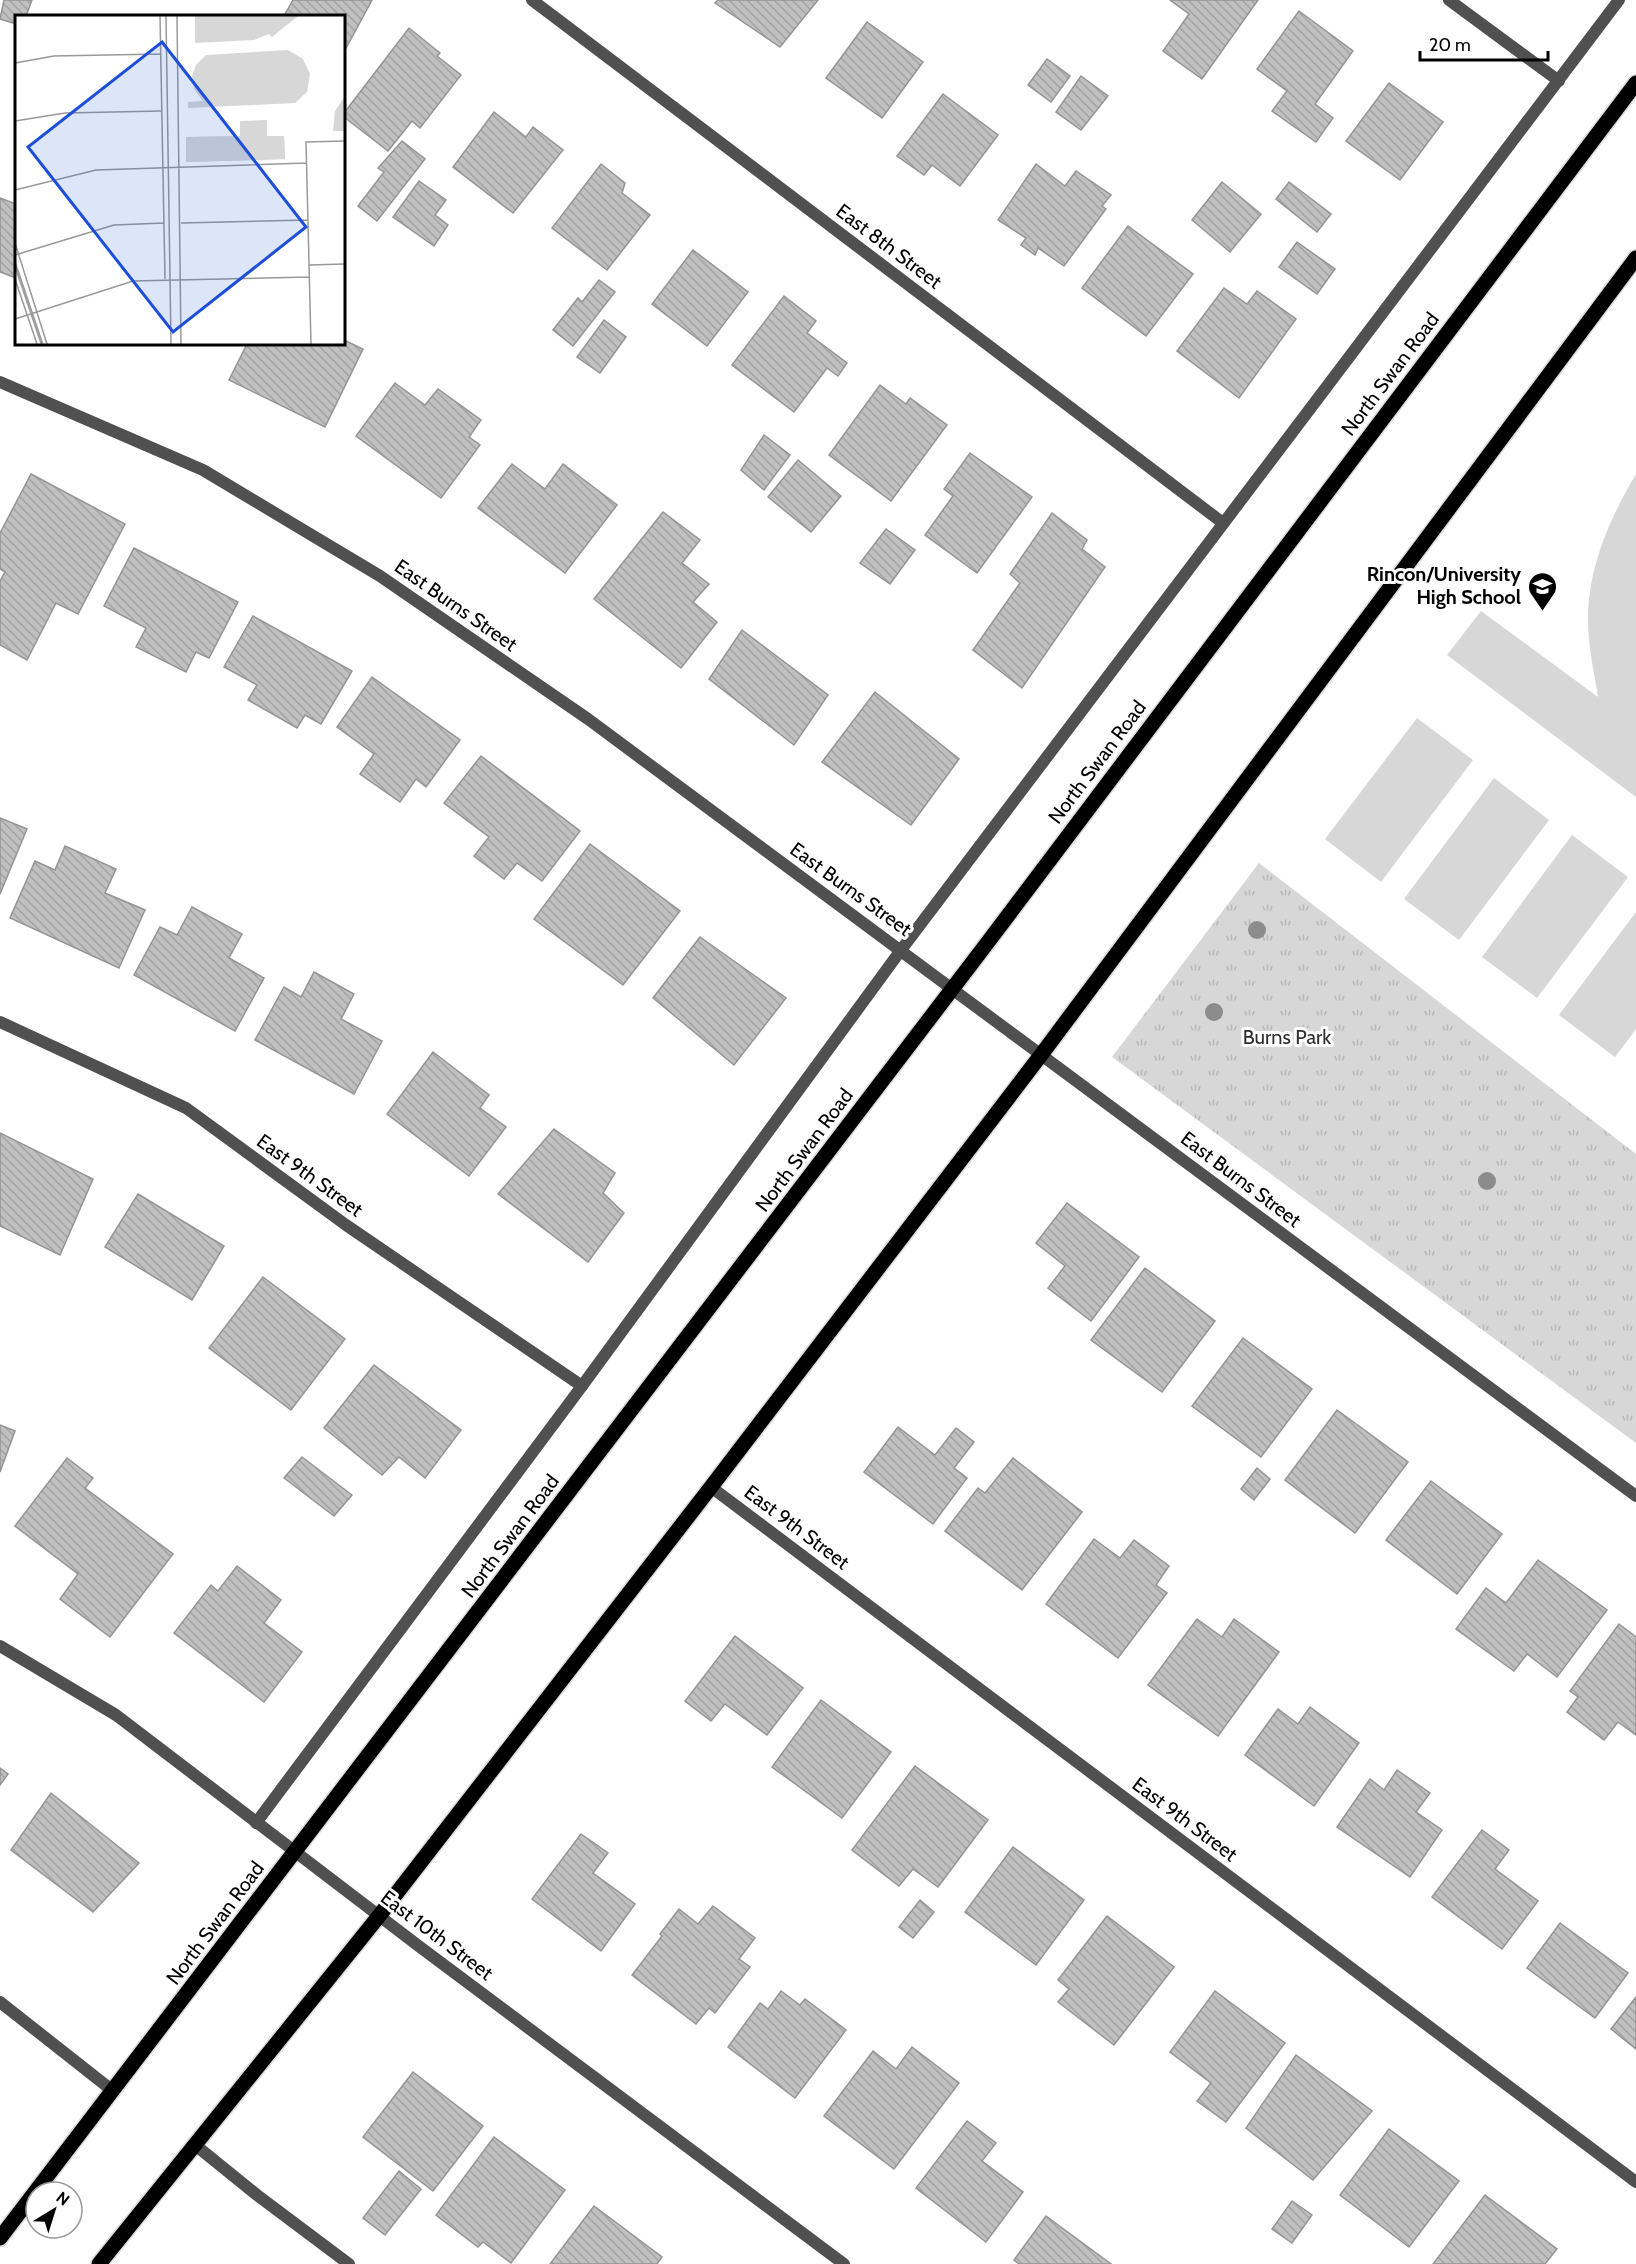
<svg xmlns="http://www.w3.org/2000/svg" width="1636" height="2264" font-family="Cabin,sans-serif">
<defs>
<pattern id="park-tufts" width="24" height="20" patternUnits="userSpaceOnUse" patternTransform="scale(1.5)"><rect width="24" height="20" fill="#d7d7d7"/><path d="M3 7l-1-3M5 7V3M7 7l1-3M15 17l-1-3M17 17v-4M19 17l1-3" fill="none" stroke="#b7b7b7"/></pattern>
<pattern id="building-back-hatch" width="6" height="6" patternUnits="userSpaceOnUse" patternTransform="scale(1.5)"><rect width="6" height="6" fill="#c0c0c0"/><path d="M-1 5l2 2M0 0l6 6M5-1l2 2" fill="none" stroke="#a3a3a3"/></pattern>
</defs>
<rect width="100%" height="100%" fill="#fff"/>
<g fill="#d7d7d7">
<path d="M1636,474V797L1447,655L1481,611L1598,697C1594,672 1588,646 1588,620C1588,567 1610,518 1636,474Z"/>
<polygon points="1417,718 1473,760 1381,882 1325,839"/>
<polygon points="1494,778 1549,820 1459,940 1404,899"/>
<polygon points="1572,835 1628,877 1537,998 1482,957"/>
<polygon points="1636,912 1636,1029 1615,1057 1559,1015"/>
</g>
<polygon fill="url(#park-tufts)" points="1259,863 1636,1154 1636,1443 1112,1057"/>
<g fill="url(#building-back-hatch)" stroke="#949494" stroke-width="1.5">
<polygon points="4,0 32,0 26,16 16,16 16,24 0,19"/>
<polygon points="293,0 372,0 344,52 344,16 284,16"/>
<polygon points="718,0 818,0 780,47 715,3"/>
<polygon points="1170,0 1258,0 1202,79 1163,51 1189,14"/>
<polygon points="1299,11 1353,51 1315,104 1333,118 1316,142 1272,111 1287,91 1257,69"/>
<polygon points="867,22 923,62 882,118 826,78"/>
<polygon points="409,28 440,53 437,56 461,75 420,128 412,121 388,151 344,117 344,113"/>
<polygon points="1047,59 1070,76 1051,102 1028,85"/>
<polygon points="1081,76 1108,96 1081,130 1056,112"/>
<polygon points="1389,83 1443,122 1400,180 1346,141"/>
<polygon points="943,94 998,135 960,186 932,165 924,175 897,156"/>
<polygon points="494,112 526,137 533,127 563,150 513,213 453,167"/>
<polygon points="402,141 425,159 377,221 358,206 384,172 378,168"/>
<polygon points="601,164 625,183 622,193 650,215 607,270 552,228"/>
<polygon points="1036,164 1065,186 1076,171 1111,195 1102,206 1106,209 1064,266 1038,248 1035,255 1021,245 1026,238 998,220"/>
<polygon points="419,181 446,200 435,215 448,225 434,246 393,217"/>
<polygon points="1222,182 1261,214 1230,252 1192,220"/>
<polygon points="1289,182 1331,214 1317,232 1276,199"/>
<polygon points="0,198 16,204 16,278 0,272"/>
<polygon points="1128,226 1193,274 1146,336 1082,288"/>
<polygon points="1297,242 1335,269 1317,294 1279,267"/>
<polygon points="693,250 748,292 707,346 652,304"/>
<polygon points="599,280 615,292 573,346 553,330 578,298 582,302"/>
<polygon points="1224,288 1247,304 1257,291 1296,319 1239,398 1177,351"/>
<polygon points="784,296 816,321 807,333 847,363 838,376 827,368 794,412 732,365"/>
<polygon points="604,320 626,337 600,373 577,357"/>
<polygon points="344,340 363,349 325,427 229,380 247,344 344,344"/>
<polygon points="395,383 425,405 438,389 481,420 469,437 480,445 441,498 356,436"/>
<polygon points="880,385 906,404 910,398 947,425 891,501 829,455"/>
<polygon points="764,435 790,455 764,490 741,470"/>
<polygon points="970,453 1032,497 977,573 925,535 953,496 944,489"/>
<polygon points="798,460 841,496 811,532 768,497"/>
<polygon points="512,464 545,489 563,464 617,505 565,573 478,508"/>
<polygon points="31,474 125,524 78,614 56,603 27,660 0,645 0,581 5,572 0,569 0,533"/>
<polygon points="663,512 700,540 682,563 709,584 693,602 717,622 681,668 594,599"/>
<polygon points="1052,513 1087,540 1082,549 1105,567 1022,688 973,650 1020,583 1010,574"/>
<polygon points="886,529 915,550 890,584 860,563"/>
<polygon points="134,548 238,602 209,658 196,652 186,672 136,647 146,628 104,606"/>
<polygon points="253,616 352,671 321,724 305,715 297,728 248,700 257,685 224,667"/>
<polygon points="742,630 828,695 794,745 709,679"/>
<polygon points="372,677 460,740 426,787 416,779 400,802 360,774 374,754 337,727"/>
<polygon points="875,692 959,759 911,825 822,762"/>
<polygon points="481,756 580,831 542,881 517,863 504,879 474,856 489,837 444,803"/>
<polygon points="0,818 27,829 0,894"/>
<polygon points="590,844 680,911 623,985 534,919"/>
<polygon points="65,846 116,869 105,893 145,910 119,968 10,918 35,861 55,870"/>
<polygon points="192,907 242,934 229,958 264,978 235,1031 134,975 160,927 177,935"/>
<polygon points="700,937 786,998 734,1065 653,998"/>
<polygon points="314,972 354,994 341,1019 382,1041 354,1094 255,1040 284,987 301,997"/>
<polygon points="433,1052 489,1095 480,1108 506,1127 469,1176 387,1114"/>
<polygon points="554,1129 615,1173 603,1193 624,1213 588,1262 498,1194"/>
<polygon points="0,1133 93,1179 60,1255 0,1226"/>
<polygon points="138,1194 224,1246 192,1300 105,1247"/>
<polygon points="1067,1203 1139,1257 1091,1321 1048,1288 1065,1266 1036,1243"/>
<polygon points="1145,1268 1215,1321 1162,1392 1091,1340"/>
<polygon points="263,1277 345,1339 291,1410 209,1348"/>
<polygon points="1243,1338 1312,1389 1261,1457 1192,1406"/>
<polygon points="374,1365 461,1430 425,1478 399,1457 382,1475 324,1428"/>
<polygon points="1337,1410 1408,1462 1355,1533 1285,1480"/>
<polygon points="0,1425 15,1431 0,1472"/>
<polygon points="898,1427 935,1455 956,1428 974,1442 954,1468 967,1478 933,1524 864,1472"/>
<polygon points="302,1457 352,1495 334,1516 284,1478"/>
<polygon points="67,1458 93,1478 85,1488 173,1554 110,1637 60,1599 78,1574 15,1526"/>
<polygon points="1013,1458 1082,1512 1022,1590 945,1531 978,1488 985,1493"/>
<polygon points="1257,1468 1270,1479 1254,1500 1241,1489"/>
<polygon points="1431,1481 1502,1534 1457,1594 1386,1540"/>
<polygon points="1094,1539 1120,1558 1134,1540 1169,1566 1156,1585 1167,1593 1118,1658 1046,1604"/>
<polygon points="1538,1560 1607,1610 1557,1677 1527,1654 1514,1671 1456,1629 1486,1588 1506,1603"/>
<polygon points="237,1566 281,1600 264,1623 302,1652 264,1702 174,1633 211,1585 218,1591"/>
<polygon points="1197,1619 1222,1637 1234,1619 1279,1652 1218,1736 1148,1685"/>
<polygon points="1619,1624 1636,1637 1636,1735 1618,1722 1604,1740 1567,1712 1578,1697 1570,1691"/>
<polygon points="735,1636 803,1688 767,1735 725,1704 711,1721 685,1701"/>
<polygon points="821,1700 891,1752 842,1818 772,1767"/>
<polygon points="1310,1707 1359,1743 1314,1806 1245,1755 1278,1709 1298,1724"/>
<polygon points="915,1766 988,1820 938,1887 913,1869 899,1886 852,1850"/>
<polygon points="0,1768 8,1774 0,1785"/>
<polygon points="1397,1770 1430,1793 1416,1812 1442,1830 1410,1877 1337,1827 1370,1779 1384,1790"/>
<polygon points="51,1793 139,1863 93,1912 11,1850"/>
<polygon points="1482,1830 1509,1850 1495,1869 1538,1901 1502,1949 1432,1897"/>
<polygon points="581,1834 608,1853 593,1873 635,1904 601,1951 532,1899"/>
<polygon points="1013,1847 1084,1900 1036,1965 965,1912"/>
<polygon points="920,1900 934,1912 913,1938 899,1927"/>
<polygon points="713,1906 755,1938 739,1959 750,1967 715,2013 709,2008 696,2024 632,1975 662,1936 660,1934 679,1909 698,1924"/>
<polygon points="1107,1916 1174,1967 1114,2045 1058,2002 1069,1989 1058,1980"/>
<polygon points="1560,1923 1628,1973 1595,2018 1527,1968"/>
<polygon points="781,1991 800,2005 805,1999 846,2030 795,2098 728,2047 760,2003 768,2009"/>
<polygon points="1215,1991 1285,2043 1226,2122 1197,2101 1211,2083 1170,2052"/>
<polygon points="1636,1997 1636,2049 1611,2029"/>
<polygon points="912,2047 959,2083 894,2169 824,2116 873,2051 896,2069"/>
<polygon points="1296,2055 1372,2111 1313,2180 1246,2128"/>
<polygon points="413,2072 483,2126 433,2191 363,2137"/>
<polygon points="967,2121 996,2143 982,2161 1023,2192 986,2242 916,2188"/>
<polygon points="1389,2129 1459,2181 1409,2247 1340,2195"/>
<polygon points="494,2137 565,2190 511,2263 483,2242 478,2247 436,2215"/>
<polygon points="399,2171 421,2189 385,2235 363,2218"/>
<polygon points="1485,2195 1557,2249 1545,2264 1433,2264"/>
<polygon points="1292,2201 1312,2215 1292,2243 1272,2229"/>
<polygon points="594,2206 662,2257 657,2264 550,2264"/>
<polygon points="1046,2216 1111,2264 1019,2264 1014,2260"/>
</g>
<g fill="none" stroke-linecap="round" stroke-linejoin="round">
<defs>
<g id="primary">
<polyline points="0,2238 988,942 1636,83"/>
<polyline points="99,2264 379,1916 711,1487 1041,1055 1636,258"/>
</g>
</defs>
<use href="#primary" stroke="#dbdbdb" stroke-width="18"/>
<g stroke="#505050" stroke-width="12">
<polyline points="0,2002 113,2091"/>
<polyline points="194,2144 257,2195 349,2264"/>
</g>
<g stroke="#505050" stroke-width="12">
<polyline points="532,0 1223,523"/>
<polyline points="1449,0 1559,81"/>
<polyline points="0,382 203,470 380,576 588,719 1636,1496"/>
<polyline points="0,1022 186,1108 346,1225 582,1386"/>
<polyline points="711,1487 1636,2182"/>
<polyline points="0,1646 116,1715 420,1947 844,2264"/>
<polyline points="256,1823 582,1386 901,950 1619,0"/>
</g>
<use href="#primary" stroke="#000" stroke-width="15"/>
</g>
<g fill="#8c8c8c">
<circle cx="1257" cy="930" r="9"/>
<circle cx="1214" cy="1012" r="9"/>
<circle cx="1487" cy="1181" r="9"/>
</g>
<defs>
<symbol id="school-pin" viewBox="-11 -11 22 30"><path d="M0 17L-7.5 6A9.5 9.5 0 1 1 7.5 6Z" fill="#000" stroke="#fff"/><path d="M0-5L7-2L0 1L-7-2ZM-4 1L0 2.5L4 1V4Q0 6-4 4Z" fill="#fff"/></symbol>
</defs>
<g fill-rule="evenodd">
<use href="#school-pin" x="1526" y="570" width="33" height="45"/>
</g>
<g text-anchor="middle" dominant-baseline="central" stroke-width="6" stroke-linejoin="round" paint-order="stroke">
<g font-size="20" fill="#000" stroke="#fff">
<text transform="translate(889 246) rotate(37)">East 8th Street</text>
<text transform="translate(1390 374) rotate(-53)">North Swan Road</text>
<text transform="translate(456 605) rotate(35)">East Burns Street</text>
<text transform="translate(1097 762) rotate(-53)">North Swan Road</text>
<text transform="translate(851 889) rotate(36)">East Burns Street</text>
<text transform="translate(804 1150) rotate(-53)">North Swan Road</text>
<text transform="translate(310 1175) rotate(36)">East 9th Street</text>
<text transform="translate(1241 1179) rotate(37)">East Burns Street</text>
<text transform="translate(797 1527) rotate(37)">East 9th Street</text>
<text transform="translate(510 1536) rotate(-53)">North Swan Road</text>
<text transform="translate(1185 1819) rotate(37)">East 9th Street</text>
<text transform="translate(215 1923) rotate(-53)">North Swan Road</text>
<text transform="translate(437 1935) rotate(37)">East 10th Street</text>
</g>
<g font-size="20" font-weight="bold" fill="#000" stroke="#fff" text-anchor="end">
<text x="1521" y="574">Rincon/University<tspan x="1521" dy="23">High School</tspan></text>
</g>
<g font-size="20" fill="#2e2e2e" stroke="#fff">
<text x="1287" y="1037">Burns Park</text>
</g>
</g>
<g transform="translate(15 15)">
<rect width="330" height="330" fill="#fff"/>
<path d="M180,1H283L257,22L254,19L239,25L180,28ZM273,35L288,44L295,59L292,77L280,88L173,93V87L188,86L179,74L177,61L181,50L191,40ZM330,81V116H318L320,96ZM252,105V121H269L270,144L171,147V122L225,121V106Z" fill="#d7d7d7"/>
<path d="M269,121L270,144L171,147V122Z" fill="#d7d7d7"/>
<path fill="none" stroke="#9e9e9e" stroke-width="3" d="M0,249L27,329"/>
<path fill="none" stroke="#999" stroke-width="1.5" d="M145,1L150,264M151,1L156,329M162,1L166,329M0,48L39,41L146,39M0,106L50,98L146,96M0,175L81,155L292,148M166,208L293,205M0,228L32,329M0,240L99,210L149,208M294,250L330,249M0,264L22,329M0,304L118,266L295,262M296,329L291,127L330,126"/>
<path fill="#1d4ed8" fill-opacity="0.15" stroke="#1d4ed8" stroke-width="3" d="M147,27L291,212L158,317L13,132Z"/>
<rect width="330" height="330" fill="none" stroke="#000" stroke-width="3"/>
</g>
<g transform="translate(54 2210) rotate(38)"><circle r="28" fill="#ffffff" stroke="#999999" stroke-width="1.5"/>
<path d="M0-4.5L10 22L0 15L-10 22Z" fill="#000000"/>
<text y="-9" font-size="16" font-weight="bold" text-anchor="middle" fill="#000000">N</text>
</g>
<path d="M1420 51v9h128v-9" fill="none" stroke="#000000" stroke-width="3"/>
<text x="1429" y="51" font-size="18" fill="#000000" stroke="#ffffff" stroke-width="4.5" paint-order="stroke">20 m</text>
</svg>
